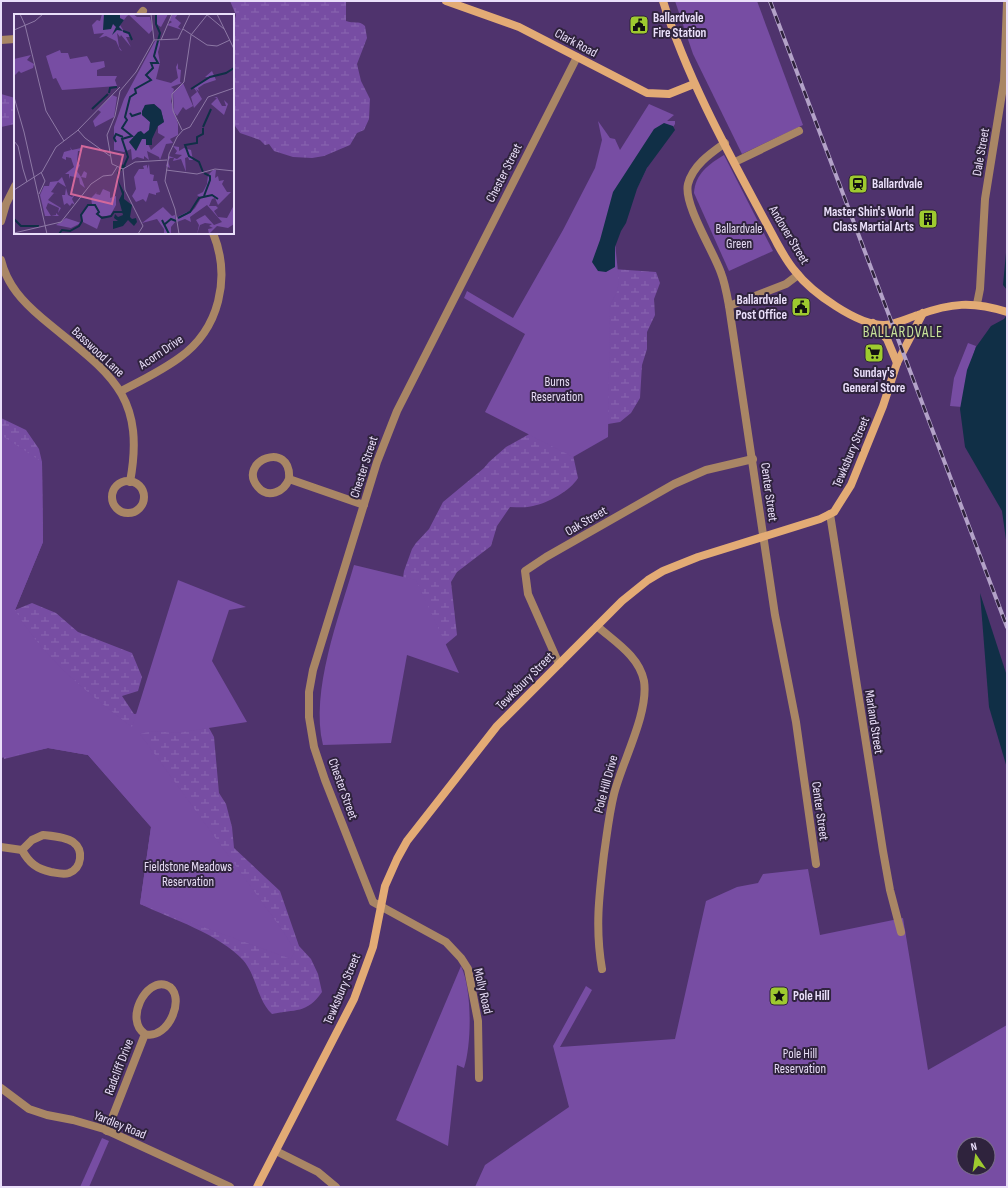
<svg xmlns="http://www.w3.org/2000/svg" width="1008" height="1188" font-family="'Sofia Sans Condensed',sans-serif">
<defs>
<pattern id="wetland-marsh" width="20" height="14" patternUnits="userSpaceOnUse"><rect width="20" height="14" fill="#774da3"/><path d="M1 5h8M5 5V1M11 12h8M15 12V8" fill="none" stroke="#8a66b1"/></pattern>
</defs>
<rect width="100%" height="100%" fill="#4f336d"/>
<g fill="url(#wetland-marsh)">
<path d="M230,1H346V21C353,24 359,20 365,26L367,38L357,64L361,81L370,99L369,119L364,130L357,133L350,145L324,156L312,158L293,157L274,151L269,144L265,145L260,140L240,133L233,123V25L236,15Z"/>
<polygon points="1,94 15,98 15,124 1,127"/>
<path d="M613,269L656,272L660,283L654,299L655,315L647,332V349L642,365L640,398L631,413L620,422L602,425L573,455L578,478C570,491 548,503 533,506C526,508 518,507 510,507L497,526L491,546L457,572L451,582L457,635L445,645L391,659L404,571L412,549L416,543L429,529L443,502L484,468L489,462L506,447L540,428Z"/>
<path d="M1,418L26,430L39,449L42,462L43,542L15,610L32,603L56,613L78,632L132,653L142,677L138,691L122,696L134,714L176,710L204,719L214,737L219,793L226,804L232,827L234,848L280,891L299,946L311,959L318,974L322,992C307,1014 295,1009 272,1014C257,1000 257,976 243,960C219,934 172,919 140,904L151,827L88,755L48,748L4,759L1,743Z"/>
</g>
<g fill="#774da3" fill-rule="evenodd">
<polygon points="675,1 757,1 803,125 742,154 693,54"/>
<polygon points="649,104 674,115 667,121 675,121 675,124 648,166 631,200 615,243 619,282 617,292 610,305 608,437 573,457 485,412 525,334 464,298 467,291 513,318 563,230 595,168 602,140 598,121 610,138 615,139 620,150"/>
<path d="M724,155L773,251L729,271L694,193C695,174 709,164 724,155Z"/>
<polygon points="968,343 976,346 970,367 962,407 950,406 954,378"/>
<path d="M1,435L42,462L43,542L15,610C43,658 89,694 132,727L178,580L246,607L229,610L212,661L247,722L177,733L152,731L140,734L283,931L295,951L291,959L140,904L151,827L88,755L48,748L1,758Z"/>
<path d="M354,565L416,580L459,673L407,655L391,743L323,745C310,691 339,617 354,565Z"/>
<path d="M808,869L820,935L903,918L928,1070L1007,1025V1187H475L485,1165L569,1107L553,1046L586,986L592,990L560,1047L675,1039L706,901L737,887L758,883L763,874ZM964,1144H988V1168H964Z"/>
<path d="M461,966C472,989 472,1043 464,1068L457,1065L448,1146L396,1120Z"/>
<polygon points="102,1138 109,1141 89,1187 80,1187"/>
</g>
<g fill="#102f46">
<polygon points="664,123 673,126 675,130 647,168 637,189 626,223 621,231 615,247 615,267 606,272 598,271 592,262 600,240 613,192 654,129"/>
<polygon points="1007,242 1007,290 1003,285"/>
<polygon points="1007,315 1007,547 1002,511 965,447 960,409 967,370 976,347 991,326 1004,319"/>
<polygon points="980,593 1007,676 1007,768 989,707"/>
</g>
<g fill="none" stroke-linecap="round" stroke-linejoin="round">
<g stroke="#a98665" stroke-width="8">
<polyline points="140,15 143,11"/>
<polyline points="1,40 15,39"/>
<path d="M725,143C711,153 693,165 688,184C683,204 714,252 721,273C725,283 727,295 729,306L775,615L796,722L816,864"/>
<polyline points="735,162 799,131"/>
<polyline points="1,221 6,204 15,186"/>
<path d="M1,260C7,285 23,302 42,318C105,371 147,390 130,482"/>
<polyline points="977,304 980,289 985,199 1004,81 1007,3"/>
<polyline points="729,306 786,284 798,275"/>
<path d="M121,391C141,381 161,371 179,358C220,329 231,277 213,233"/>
<path d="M289,479C284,492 268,499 258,487C236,461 292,439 289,479L364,505"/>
<circle cx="128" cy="497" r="16"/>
<polyline points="830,514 883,851 890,890 901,932"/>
<path d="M597,626C615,642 639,656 644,681C649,713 622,762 614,794C609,814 607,834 604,854C599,896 595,928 602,969"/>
<polyline points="559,664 528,594 525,571 546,557 674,484 706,470 753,459"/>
<path d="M43,835C52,836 66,837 73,842C84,850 82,868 69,873C63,875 57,873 51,872C37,869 29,863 22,850L32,840Z"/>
<polyline points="1,847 22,850"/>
<polyline points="479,1078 478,1021 468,969 461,958 446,942 373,902 325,780 314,747 309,717 309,692 313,670 377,462 397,411 577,57"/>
<polyline points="1,1088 29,1109 47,1115 73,1120 104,1129 230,1187"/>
<path d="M107,1131L145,1034C169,1041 188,993 166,985C146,978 124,1020 145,1034"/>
<polyline points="276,1151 318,1172 336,1187"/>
</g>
<g stroke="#e3ab75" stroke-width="8">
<polyline points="446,1 519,27 647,93 669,94 694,84"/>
<path d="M663,1C690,87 736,166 778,245C783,254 788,263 795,271C811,292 858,326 885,325C896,324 908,318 918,315C951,303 972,301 1007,312"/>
<polyline points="873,323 887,339 897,363"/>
<polyline points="257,1187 354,999 373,947 385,886 397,859 407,841 497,726 622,601 648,580 663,571 698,557 820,519 834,512 851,485 883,406 897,363 923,313"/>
</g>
<defs>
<polyline id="rail" points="770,1 1007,627"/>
</defs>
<use href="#rail" stroke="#b3a2c8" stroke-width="4"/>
<use href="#rail" stroke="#2f233d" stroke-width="2.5" stroke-dasharray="8" stroke-linecap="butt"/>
</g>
<defs>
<symbol id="civic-square" viewBox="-11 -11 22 22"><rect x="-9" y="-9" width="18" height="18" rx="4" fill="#9eca2f" stroke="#2f233d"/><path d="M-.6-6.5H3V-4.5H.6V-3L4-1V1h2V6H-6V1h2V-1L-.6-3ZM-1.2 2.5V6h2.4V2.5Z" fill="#111"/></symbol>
<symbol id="station-square" viewBox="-11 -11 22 22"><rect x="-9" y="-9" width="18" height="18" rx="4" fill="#9eca2f" stroke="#2f233d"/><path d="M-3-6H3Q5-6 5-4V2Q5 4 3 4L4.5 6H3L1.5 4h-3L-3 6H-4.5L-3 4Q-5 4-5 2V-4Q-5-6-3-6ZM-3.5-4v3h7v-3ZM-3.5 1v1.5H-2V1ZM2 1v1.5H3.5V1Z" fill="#111"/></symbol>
<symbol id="building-square" viewBox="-11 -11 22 22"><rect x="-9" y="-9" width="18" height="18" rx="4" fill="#9eca2f" stroke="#2f233d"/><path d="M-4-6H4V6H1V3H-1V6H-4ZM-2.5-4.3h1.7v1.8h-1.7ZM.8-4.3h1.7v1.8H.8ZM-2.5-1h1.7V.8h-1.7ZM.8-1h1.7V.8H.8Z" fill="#111"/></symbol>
<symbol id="supermarket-square" viewBox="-11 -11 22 22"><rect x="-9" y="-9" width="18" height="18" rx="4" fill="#9eca2f" stroke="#2f233d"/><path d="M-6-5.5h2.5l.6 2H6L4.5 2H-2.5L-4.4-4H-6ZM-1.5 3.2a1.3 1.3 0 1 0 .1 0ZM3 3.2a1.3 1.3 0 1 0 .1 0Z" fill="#111"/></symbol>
<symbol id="sight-square" viewBox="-11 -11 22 22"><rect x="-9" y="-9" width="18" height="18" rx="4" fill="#9eca2f" stroke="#2f233d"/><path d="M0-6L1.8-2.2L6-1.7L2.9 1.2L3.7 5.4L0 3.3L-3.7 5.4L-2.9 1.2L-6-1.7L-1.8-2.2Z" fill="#111"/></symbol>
</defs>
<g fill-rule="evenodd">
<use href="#civic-square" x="628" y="14" width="22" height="22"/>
<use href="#station-square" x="847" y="173" width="22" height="22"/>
<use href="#building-square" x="917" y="208" width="22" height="22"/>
<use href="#civic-square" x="790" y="296" width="22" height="22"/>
<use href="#supermarket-square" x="863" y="342" width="22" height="22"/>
<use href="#sight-square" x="768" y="985" width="22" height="22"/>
</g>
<g text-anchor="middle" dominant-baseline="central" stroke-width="4" stroke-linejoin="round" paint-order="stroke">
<g font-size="13" font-weight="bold" fill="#eadffa" stroke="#2f233d" text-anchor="start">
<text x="653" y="18">Ballardvale<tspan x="653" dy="15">Fire Station</tspan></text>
<text x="872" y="184">Ballardvale</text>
<text x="914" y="212" text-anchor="end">Master Shin's World<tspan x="914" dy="15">Class Martial Arts</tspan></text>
<text x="787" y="300" text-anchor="end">Ballardvale<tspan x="787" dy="15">Post Office</tspan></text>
<text x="874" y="373" text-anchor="middle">Sunday's<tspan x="874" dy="15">General Store</tspan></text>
<text x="793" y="996">Pole Hill</text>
</g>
<g font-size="13" fill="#eadffa" stroke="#2f233d">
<text transform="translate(576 43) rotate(28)">Clark Road</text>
<text transform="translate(981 152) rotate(-80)">Dale Street</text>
<text transform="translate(504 173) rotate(-63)">Chester Street</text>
<text transform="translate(789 235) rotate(59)">Andover Street</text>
<text transform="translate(98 352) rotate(43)">Basswood Lane</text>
<text transform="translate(161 352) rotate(-34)">Acorn Drive</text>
<text transform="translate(851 452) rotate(-67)">Tewksbury Street</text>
<text transform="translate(364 467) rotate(-72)">Chester Street</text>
<text transform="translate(769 492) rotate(82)">Center Street</text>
<text transform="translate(586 521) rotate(-30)">Oak Street</text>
<text transform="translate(525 681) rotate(-45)">Tewksbury Street</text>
<text transform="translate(874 722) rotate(81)">Marland Street</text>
<text transform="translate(606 784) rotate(-75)">Pole Hill Drive</text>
<text transform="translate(343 789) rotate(70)">Chester Street</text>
<text transform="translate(820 811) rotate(82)">Center Street</text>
<text transform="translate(342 989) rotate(-67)">Tewksbury Street</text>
<text transform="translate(483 991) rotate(77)">Molly Road</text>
<text transform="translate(119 1067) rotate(-69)">Radcliff Drive</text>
<text transform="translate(120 1125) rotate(22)">Yardley Road</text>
</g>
<g font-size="13" fill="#e7ddf5" stroke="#2f233d">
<text x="739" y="229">Ballardvale<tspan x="739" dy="15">Green</tspan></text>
<text x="557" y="382">Burns<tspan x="557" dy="15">Reservation</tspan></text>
<text x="188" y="867">Fieldstone Meadows<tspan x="188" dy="15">Reservation</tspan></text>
<text x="800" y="1054">Pole Hill<tspan x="800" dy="15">Reservation</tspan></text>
</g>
<g font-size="15" letter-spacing="1" fill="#c7e299" stroke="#2f233d">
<text x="903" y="332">BALLARDVALE</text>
</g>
</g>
<g transform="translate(14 14)">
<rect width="220" height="220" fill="#4f336d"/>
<path d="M46,36L47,39H54L56,45L73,42L77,49L90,47L91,53L83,56V62H103L101,66L103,72L48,76L42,64L39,65L32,42Z" fill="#774da3"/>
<path d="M143,0H154L147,13L142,10ZM169,69L179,92L172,96L169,93L163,102L160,98L159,78Z" fill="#774da3"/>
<path d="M88,0H119L123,3H136L139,15L135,20L115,1L113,2L106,11L111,19L116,20V23H112L117,33L107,21L106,23L103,19L105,33L108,37L106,36L102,27L92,22L85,24L90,19L80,20L78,11L83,6L86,7ZM159,0H164L161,4L167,9L164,13L168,16L153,11L158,8L155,6ZM141,27H146V31L144,38L146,49L142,65L157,69L164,64L162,53L164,49V55L167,56L166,68L168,69L157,73L160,75L157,87L164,110V121L156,125L159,129L152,130L146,146L145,143L133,137L135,146L130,142V145L123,143L118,146L117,135L110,138L100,136V113L110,85ZM140,90L147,96L150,108L144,112V119L151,123L137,136L130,122L136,118V113H142L128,101L131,91ZM17,41L13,46L20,50L19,54L7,59L5,57L0,62V45ZM198,57L202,66L190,70L184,74L185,77L182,75L188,85L180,94L177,83L183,78L180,74L195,63H191ZM98,81L103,83L100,103L81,113L79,107L87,98L84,96ZM200,83H203L204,85L208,92H212L210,86L214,90L210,101L197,90L203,84ZM159,132L165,133V137L170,134L177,136L179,146H175L174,143L171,144L172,158L167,145L159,147L160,144H156L154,147L156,154L152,152L155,142L163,145L168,141L161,140L163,137ZM56,133L58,136L67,134L68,137H64L63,148L66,151L63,157L67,163L70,157L73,159L72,164L67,163L71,174L66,170L65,164L56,162L55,165V160H51L60,153L57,144L52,143V146L48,144L50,138L57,136ZM135,150L136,160L140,161L139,167H143L146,178L142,179V181L135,179L132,188L129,185L122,188L118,182L122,175L120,163L125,155H130L129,152L133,151V155ZM199,156H202L201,164L204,162L205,167L210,166L208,170L213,178H217L204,191L201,184L198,185L195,192H202L204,194L200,197L204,203L213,204L220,191V210L214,214L203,212L195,220L194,215L199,214L195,212L198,210L191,209L186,211L183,220L185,211L182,206L191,201L200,211L208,208L193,191L176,203L177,208L171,205L163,208V203L173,198L176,199L181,194L187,184L183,181L189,178L193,170L194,161ZM48,163L52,173L44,168L37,178L47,181L40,179L34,186L47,194L44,199L45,194L34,189L32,194L37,202L42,201V199L45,202H31L26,181L30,172H35L36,168L44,167ZM52,174L54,181L58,183L62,179L58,185L61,191L58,189L56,192L53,189L50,191L48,181H51ZM89,175L96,178V184L102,182V191L96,202H85L87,204L83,215L69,208L67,201L73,191L78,190L77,184L83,178L82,180L86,181ZM149,193L158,202L161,201L162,207L157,213V220H150V215L143,205L128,209ZM52,204L67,209L57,214L42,211Z" fill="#774da3" fill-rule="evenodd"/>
<path d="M90,0H106V4L110,6L105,13L109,17L103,16L98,21L102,13L99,10L97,15L89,16ZM140,90L147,96L150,108L144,112L138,125V131H132V125H128L122,137L115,128L124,118L127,117L130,120L135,116L136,108L128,101V97L131,91ZM107,150L112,152L105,159V168L110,178V185L118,191L116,203L118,205L122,204L123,208L120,212L114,206L109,212L99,215V207H104L100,204L101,200L104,203L109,201L105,186L108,180L105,171L103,159Z" fill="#102f46"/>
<path fill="none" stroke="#102f46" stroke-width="2" d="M109,17L115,19L118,26M177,75L196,63L212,59L220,54M95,79L96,74L103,73M78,95L94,80M116,99L118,102L127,99M189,113L197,95M189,114V120L183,123V129L171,131L175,142L185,148L189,158M102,128L100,124L102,120L109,123M110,152L114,143L108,125L118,122L108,114L113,106L111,103L116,83L122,79L121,75L137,66L132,61L139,54L137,49H144L140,42L146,19L142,10V0M190,182L196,166V162L190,159M164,204L176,198L185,184L198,181L204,185M0,205L7,212H25M148,206L155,220M151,210L157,205L162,207M45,220L48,216L56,217L65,212L68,207L67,201L74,191H81L85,198L83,200L88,204L97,202L100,198H110"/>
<path fill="none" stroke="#8d78a5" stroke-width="1" d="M6,0L11,11M192,0L210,15M203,0L220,35M11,11L32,97L50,127M169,15L193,31L203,32L216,26M0,16L21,7L29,0M140,26L164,25L176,0M147,26L158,0M0,83L10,118L33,220M64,116L71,124L96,142M168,116L159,97L158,80L170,68L177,21L193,1M0,127L4,132L9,155M9,155L13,168M109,155L121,148L153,146M152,156L183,160L201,155L220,157M0,176L28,158L42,133L63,117L106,73M25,180L31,167L27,158M0,219L47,208L77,170L89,162L98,161L103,153M124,220L129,212L111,176L109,155L98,150L93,121L101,102L106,77L122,58L140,26L137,0M165,220L161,195L151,167L155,140L163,123L169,116L176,113L194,83L220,74"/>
<path fill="#d2689b" fill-opacity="0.15" stroke="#d2689b" stroke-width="2" d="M68,132L109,141L98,190L57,180Z"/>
<rect width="220" height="220" fill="none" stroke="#eadffa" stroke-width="2"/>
</g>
<rect width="1008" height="1188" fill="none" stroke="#eadffa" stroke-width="4"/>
<g transform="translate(976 1156) rotate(347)"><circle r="19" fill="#2f233d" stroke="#7a6e89"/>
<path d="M0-3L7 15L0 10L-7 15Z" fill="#9eca2f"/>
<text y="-6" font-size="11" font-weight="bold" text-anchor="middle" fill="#eadffa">N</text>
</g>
</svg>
